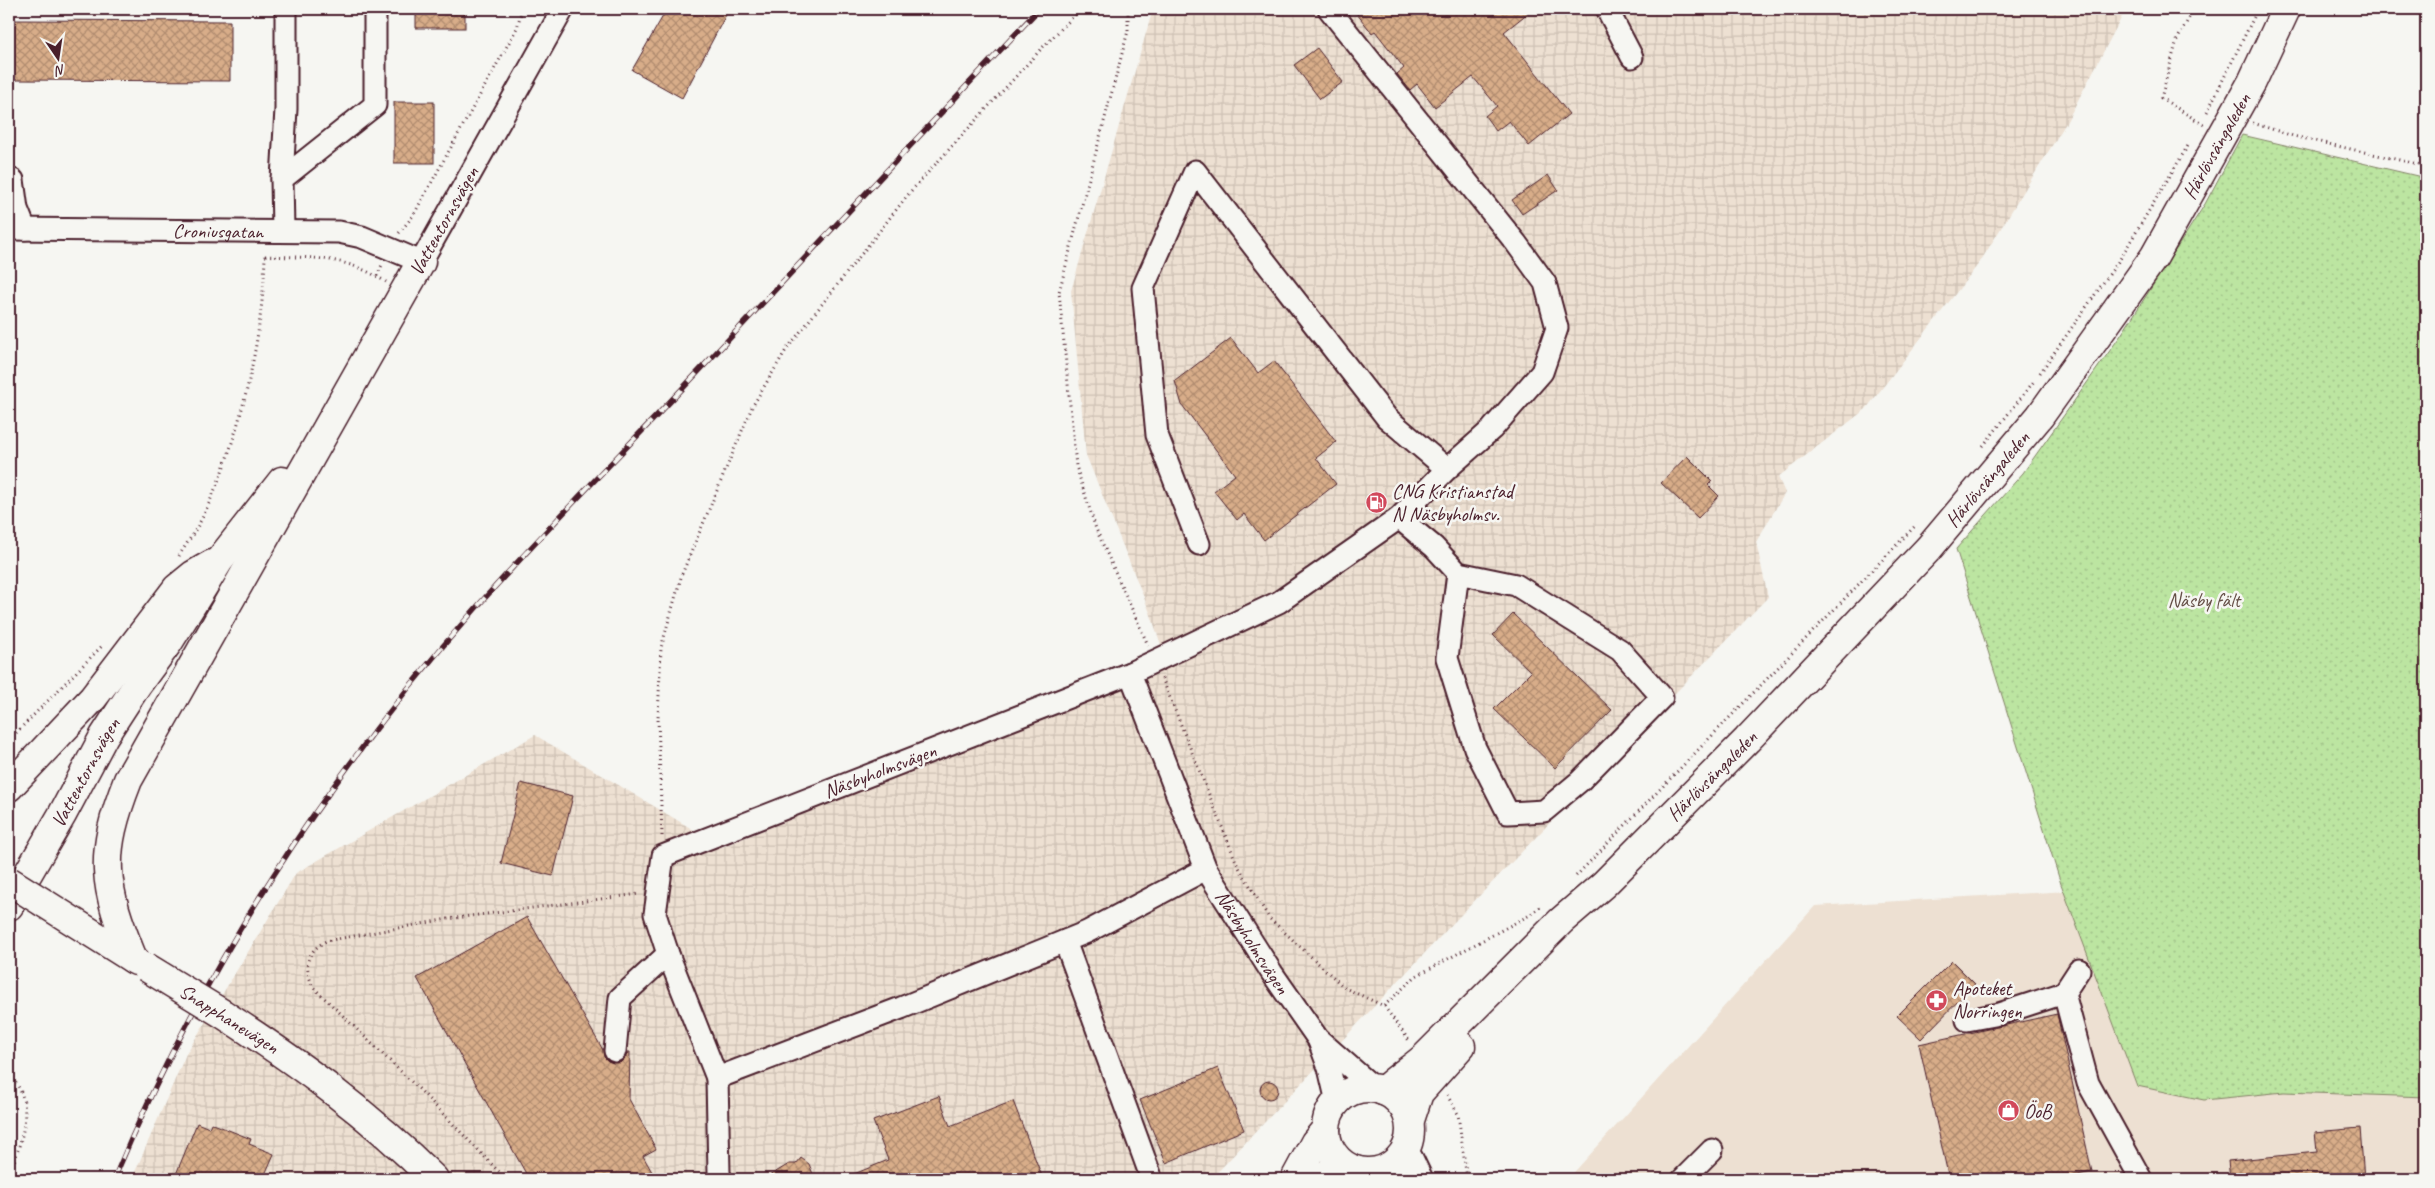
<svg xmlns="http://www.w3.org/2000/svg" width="2435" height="1188" font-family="Caveat,sans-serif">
<defs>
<pattern id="industrial-grid" width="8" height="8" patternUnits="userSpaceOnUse" patternTransform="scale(1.25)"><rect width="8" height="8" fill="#ede0d2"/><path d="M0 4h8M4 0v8" fill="none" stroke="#cdc0b4"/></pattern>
<pattern id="grass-dots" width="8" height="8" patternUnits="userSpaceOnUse" patternTransform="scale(1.25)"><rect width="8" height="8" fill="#bce5a1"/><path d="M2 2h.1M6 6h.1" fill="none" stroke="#a3c48b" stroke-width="1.8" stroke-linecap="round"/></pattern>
<pattern id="building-cross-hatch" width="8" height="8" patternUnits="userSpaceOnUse" patternTransform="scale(1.25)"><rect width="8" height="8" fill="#d8ad89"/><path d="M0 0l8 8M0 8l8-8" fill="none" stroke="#b18c70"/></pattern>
</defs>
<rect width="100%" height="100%" fill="#f6f6f2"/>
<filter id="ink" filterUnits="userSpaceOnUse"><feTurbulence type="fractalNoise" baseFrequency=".02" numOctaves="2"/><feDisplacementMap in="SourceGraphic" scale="10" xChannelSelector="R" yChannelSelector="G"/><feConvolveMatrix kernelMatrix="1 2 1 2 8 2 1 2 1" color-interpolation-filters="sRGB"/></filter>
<g filter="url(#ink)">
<polygon fill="#ede0d2" points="2067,891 2426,1090 2426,1179 1568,1179 1815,906"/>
<polygon fill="url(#industrial-grid)" points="1153,9 2126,9 2066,123 1980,262 1866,409 1778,477 1785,493 1756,542 1768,597 1457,919 1211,1179 132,1179 186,1054 296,873 535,735 722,847 1168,666 1151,615 1086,455 1071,291"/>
<polygon fill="url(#grass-dots)" stroke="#838266" points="2242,135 2426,178 2426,1097 2284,1092 2204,1100 2137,1086 2061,884 1956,549 2023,473 2121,335 2205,204"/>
<g fill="url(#building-cross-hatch)" stroke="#4a1f2b">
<rect x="416" y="9" width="49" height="19"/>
<polygon points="667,9 729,9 682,98 632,70"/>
<polygon points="1353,9 1533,9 1504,32 1569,114 1529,146 1509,121 1496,131 1485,116 1497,106 1473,77 1435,107 1417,84 1410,90 1397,74 1404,68 1375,31 1372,33"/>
<polygon points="13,20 230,21 230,81 13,80"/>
<polygon points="1317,48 1343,82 1320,99 1294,65"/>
<rect x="394" y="102" width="40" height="61"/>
<polygon points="1548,175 1558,190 1522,214 1512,200"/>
<polygon points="1231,338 1258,373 1274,361 1336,442 1316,458 1336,484 1264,540 1244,514 1237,520 1214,491 1235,475 1182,405 1175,381"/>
<polygon points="1687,456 1712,481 1708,485 1719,496 1698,518 1661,483"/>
<polygon points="1513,614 1612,710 1555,768 1494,709 1531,672 1493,635"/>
<polygon points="521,783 573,796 553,876 501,863"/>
<polygon points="527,917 603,1050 604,1057 608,1061 620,1063 625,1058 628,1052 630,1052 629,1099 656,1149 643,1156 656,1179 529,1179 417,978"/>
<polygon points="1952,961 1975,984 1921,1039 1897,1016"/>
<polygon points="2057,1014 2092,1172 2058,1179 1949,1179 1919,1044"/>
<polygon points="1218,1068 1244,1130 1166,1163 1140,1100"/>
<circle cx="1269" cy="1090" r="9"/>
<polygon points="939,1096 950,1126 1013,1101 1043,1179 842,1179 888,1160 873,1121"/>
<polygon points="197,1123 209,1128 211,1123 251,1139 249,1144 274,1154 263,1179 174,1179"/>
<polygon points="2360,1128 2364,1179 2230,1179 2228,1161 2317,1152 2315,1132"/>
<polygon points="801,1158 809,1164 815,1179 764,1179 789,1164 796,1164"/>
</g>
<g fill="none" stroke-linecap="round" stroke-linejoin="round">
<defs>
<g id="minor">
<path id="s1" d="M1329,9L1516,243L1545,283L1557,328L1542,372L1492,429L1447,469L1399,518L1279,602L1130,673L1206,869L1272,973L1318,1039L1374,1088"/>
<polyline points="1607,9 1632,57"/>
<polyline points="282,179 286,109 286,9"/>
<polyline points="13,180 17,209 25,229"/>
<path id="s2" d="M9,229L339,232L362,237L421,262L563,9"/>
<polyline points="283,230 282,179 375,105 375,9"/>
<polyline points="1399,518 1434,547 1458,573 1516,585 1620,650 1662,697 1580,781 1544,811 1508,813 1475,748 1447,658 1458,573"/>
<polyline points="1199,544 1157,435 1143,288 1195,171 1387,418 1447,469"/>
<polyline points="1130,673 663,856 655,914 668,954 717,1078 901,1008 1087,932 1206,869"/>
<polyline points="1065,941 1150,1174 1150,1179"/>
<polyline points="2079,970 2064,993 2088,1083 2141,1179"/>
<polyline points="1967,1020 1999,1014 2064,993"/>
<polyline points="1319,1041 1329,1068 1337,1102"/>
<polyline points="615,1051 620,998 668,954"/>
<polyline points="717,1078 719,1173 721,1179"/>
<polyline points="1405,1152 1412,1158 1422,1179"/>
<polyline points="1369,1173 1392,1173 1400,1179"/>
<polyline points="1683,1179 1712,1150"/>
</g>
<g id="major">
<polyline points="9,787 93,698 177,588 193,575 212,564"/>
<polyline points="44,903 136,961"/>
<path id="s3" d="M9,906L62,815L104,736L137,685L168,643L219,561L282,481"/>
<path d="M133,959C103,885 98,856 128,780L421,262"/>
<path d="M223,1014C300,1064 369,1114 434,1179"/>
<circle cx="1368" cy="1130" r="42"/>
<path id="s4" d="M1383,1091C1397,1077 1413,1068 1427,1055L1561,921L1604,884L1747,740L1929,548L2040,416L2154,257L2252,82L2286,9"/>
<polyline points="1410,1120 1419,1093 1461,1046"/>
<polyline points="1295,1179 1315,1142 1326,1129"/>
<polyline points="1319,1179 1339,1166 1358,1171"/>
</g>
</defs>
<use href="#minor" stroke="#4a1f2b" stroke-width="25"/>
<use href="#major" stroke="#4a1f2b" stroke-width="31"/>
<g stroke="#4a1f2b" stroke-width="3" stroke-dasharray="1 4" stroke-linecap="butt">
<polyline points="1128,9 1128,31 1059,292 1076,466 1096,529 1148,645"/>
<polyline points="2194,9 2177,40 2161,98 2204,125"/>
<polyline points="2207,112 2258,9"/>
<polyline points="2253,123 2293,136 2426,166"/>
<polyline points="399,233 413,216 517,28 522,9"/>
<path d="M265,256C313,258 344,255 386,282"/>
<polyline points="377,276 382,265"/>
<polyline points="2040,373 2120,259 2189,144"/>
<polyline points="1983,446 2035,380"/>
<path d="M179,556C188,541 199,526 206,510C241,434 263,338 265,255"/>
<polyline points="1162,678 1237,864 1269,918 1345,988 1384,1006 1410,1042"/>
<polyline points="9,740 102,646"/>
<polyline points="662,836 658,718 661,648 682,574 752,407 786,350 911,191 1043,47 1081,9"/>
<polyline points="1576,876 1916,525"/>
<polyline points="1384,1006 1416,976 1528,916 1543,905"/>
<path d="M9,1075C39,1103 19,1145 9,1177"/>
<polyline points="1447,1095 1458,1114 1467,1179"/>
<path d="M506,1179L419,1089L313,987C304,966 305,953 326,941L448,919L639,894"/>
</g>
<use href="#minor" stroke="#f6f6f2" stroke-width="21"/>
<use href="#major" stroke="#f6f6f2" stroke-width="28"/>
<defs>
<path id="rail" d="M114,1179C201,970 326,777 476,608C542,533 614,461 683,388C801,262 920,135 1039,9"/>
</defs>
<use href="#rail" stroke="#4a1f2b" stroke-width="5.5"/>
<use href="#rail" stroke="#f6f6f2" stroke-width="4" stroke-dasharray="11" stroke-linecap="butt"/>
<defs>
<g id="major-bridge">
<polyline points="9,881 44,903"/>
<polyline points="146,967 223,1014"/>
</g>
</defs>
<use href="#major-bridge" stroke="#4a1f2b" stroke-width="31" stroke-linecap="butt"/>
<use href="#major-bridge" stroke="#f6f6f2" stroke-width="28"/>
</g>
</g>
<defs>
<symbol id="fuel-disc" viewBox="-11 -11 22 22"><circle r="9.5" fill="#d1495b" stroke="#f6f6f2"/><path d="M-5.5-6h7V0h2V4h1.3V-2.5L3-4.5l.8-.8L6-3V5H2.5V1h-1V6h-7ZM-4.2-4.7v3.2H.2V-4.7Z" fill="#fff"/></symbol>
<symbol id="pharmacy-disc" viewBox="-11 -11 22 22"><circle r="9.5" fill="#d1495b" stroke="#f6f6f2"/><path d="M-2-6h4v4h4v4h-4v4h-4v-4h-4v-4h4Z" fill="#fff"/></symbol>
<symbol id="shop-disc" viewBox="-11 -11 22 22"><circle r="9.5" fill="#d1495b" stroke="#f6f6f2"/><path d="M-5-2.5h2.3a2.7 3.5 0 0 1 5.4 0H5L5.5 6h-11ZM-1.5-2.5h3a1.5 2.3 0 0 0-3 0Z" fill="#fff"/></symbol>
</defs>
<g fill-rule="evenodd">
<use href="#fuel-disc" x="1364" y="490" width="25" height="25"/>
<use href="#pharmacy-disc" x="1924" y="988" width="25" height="25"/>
<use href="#shop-disc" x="1996" y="1098" width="25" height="25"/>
</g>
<g text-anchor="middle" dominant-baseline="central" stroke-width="5" stroke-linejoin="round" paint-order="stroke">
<g font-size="20" fill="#4a1f2b" stroke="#f6f6f2">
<text stroke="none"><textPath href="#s4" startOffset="1266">Härlövsängaleden</textPath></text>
<text transform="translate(444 221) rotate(-61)">Vattentornsvägen</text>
<text stroke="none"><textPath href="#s2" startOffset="209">Croniusgatan</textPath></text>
<text stroke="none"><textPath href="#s4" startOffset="861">Härlövsängaleden</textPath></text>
<text transform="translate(880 771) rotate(-21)">Näsbyholmsvägen</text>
<text stroke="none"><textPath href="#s3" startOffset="154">Vattentornsvägen</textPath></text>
<text stroke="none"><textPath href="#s4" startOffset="456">Härlövsängaleden</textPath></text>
<text stroke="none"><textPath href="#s1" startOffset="1255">Näsbyholmsvägen</textPath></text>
<text transform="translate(229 1019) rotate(32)">Snapphanevägen</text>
</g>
<g font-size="20" fill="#4a1f2b" stroke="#f6f6f2" text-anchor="start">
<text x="1392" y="491">CNG Kristianstad<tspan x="1392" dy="23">N Näsbyholmsv.</tspan></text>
<text x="1953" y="988">Apoteket<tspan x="1953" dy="23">Norringen</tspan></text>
<text x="2024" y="1111">ÖoB</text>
</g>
<g font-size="20" fill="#665048" stroke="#f6f6f2">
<text x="2204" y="600">Näsby fält</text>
</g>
</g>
<rect width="2435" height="1188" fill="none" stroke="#f6f6f2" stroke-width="30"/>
<rect x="15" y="15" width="2405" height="1158" fill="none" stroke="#4a1f2b" stroke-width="2" filter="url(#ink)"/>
<g transform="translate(58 58) rotate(167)" stroke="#f6f6f2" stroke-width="4" paint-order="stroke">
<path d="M0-4L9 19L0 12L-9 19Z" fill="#4a1f2b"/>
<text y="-8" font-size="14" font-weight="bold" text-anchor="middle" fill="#4a1f2b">N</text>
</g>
</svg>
